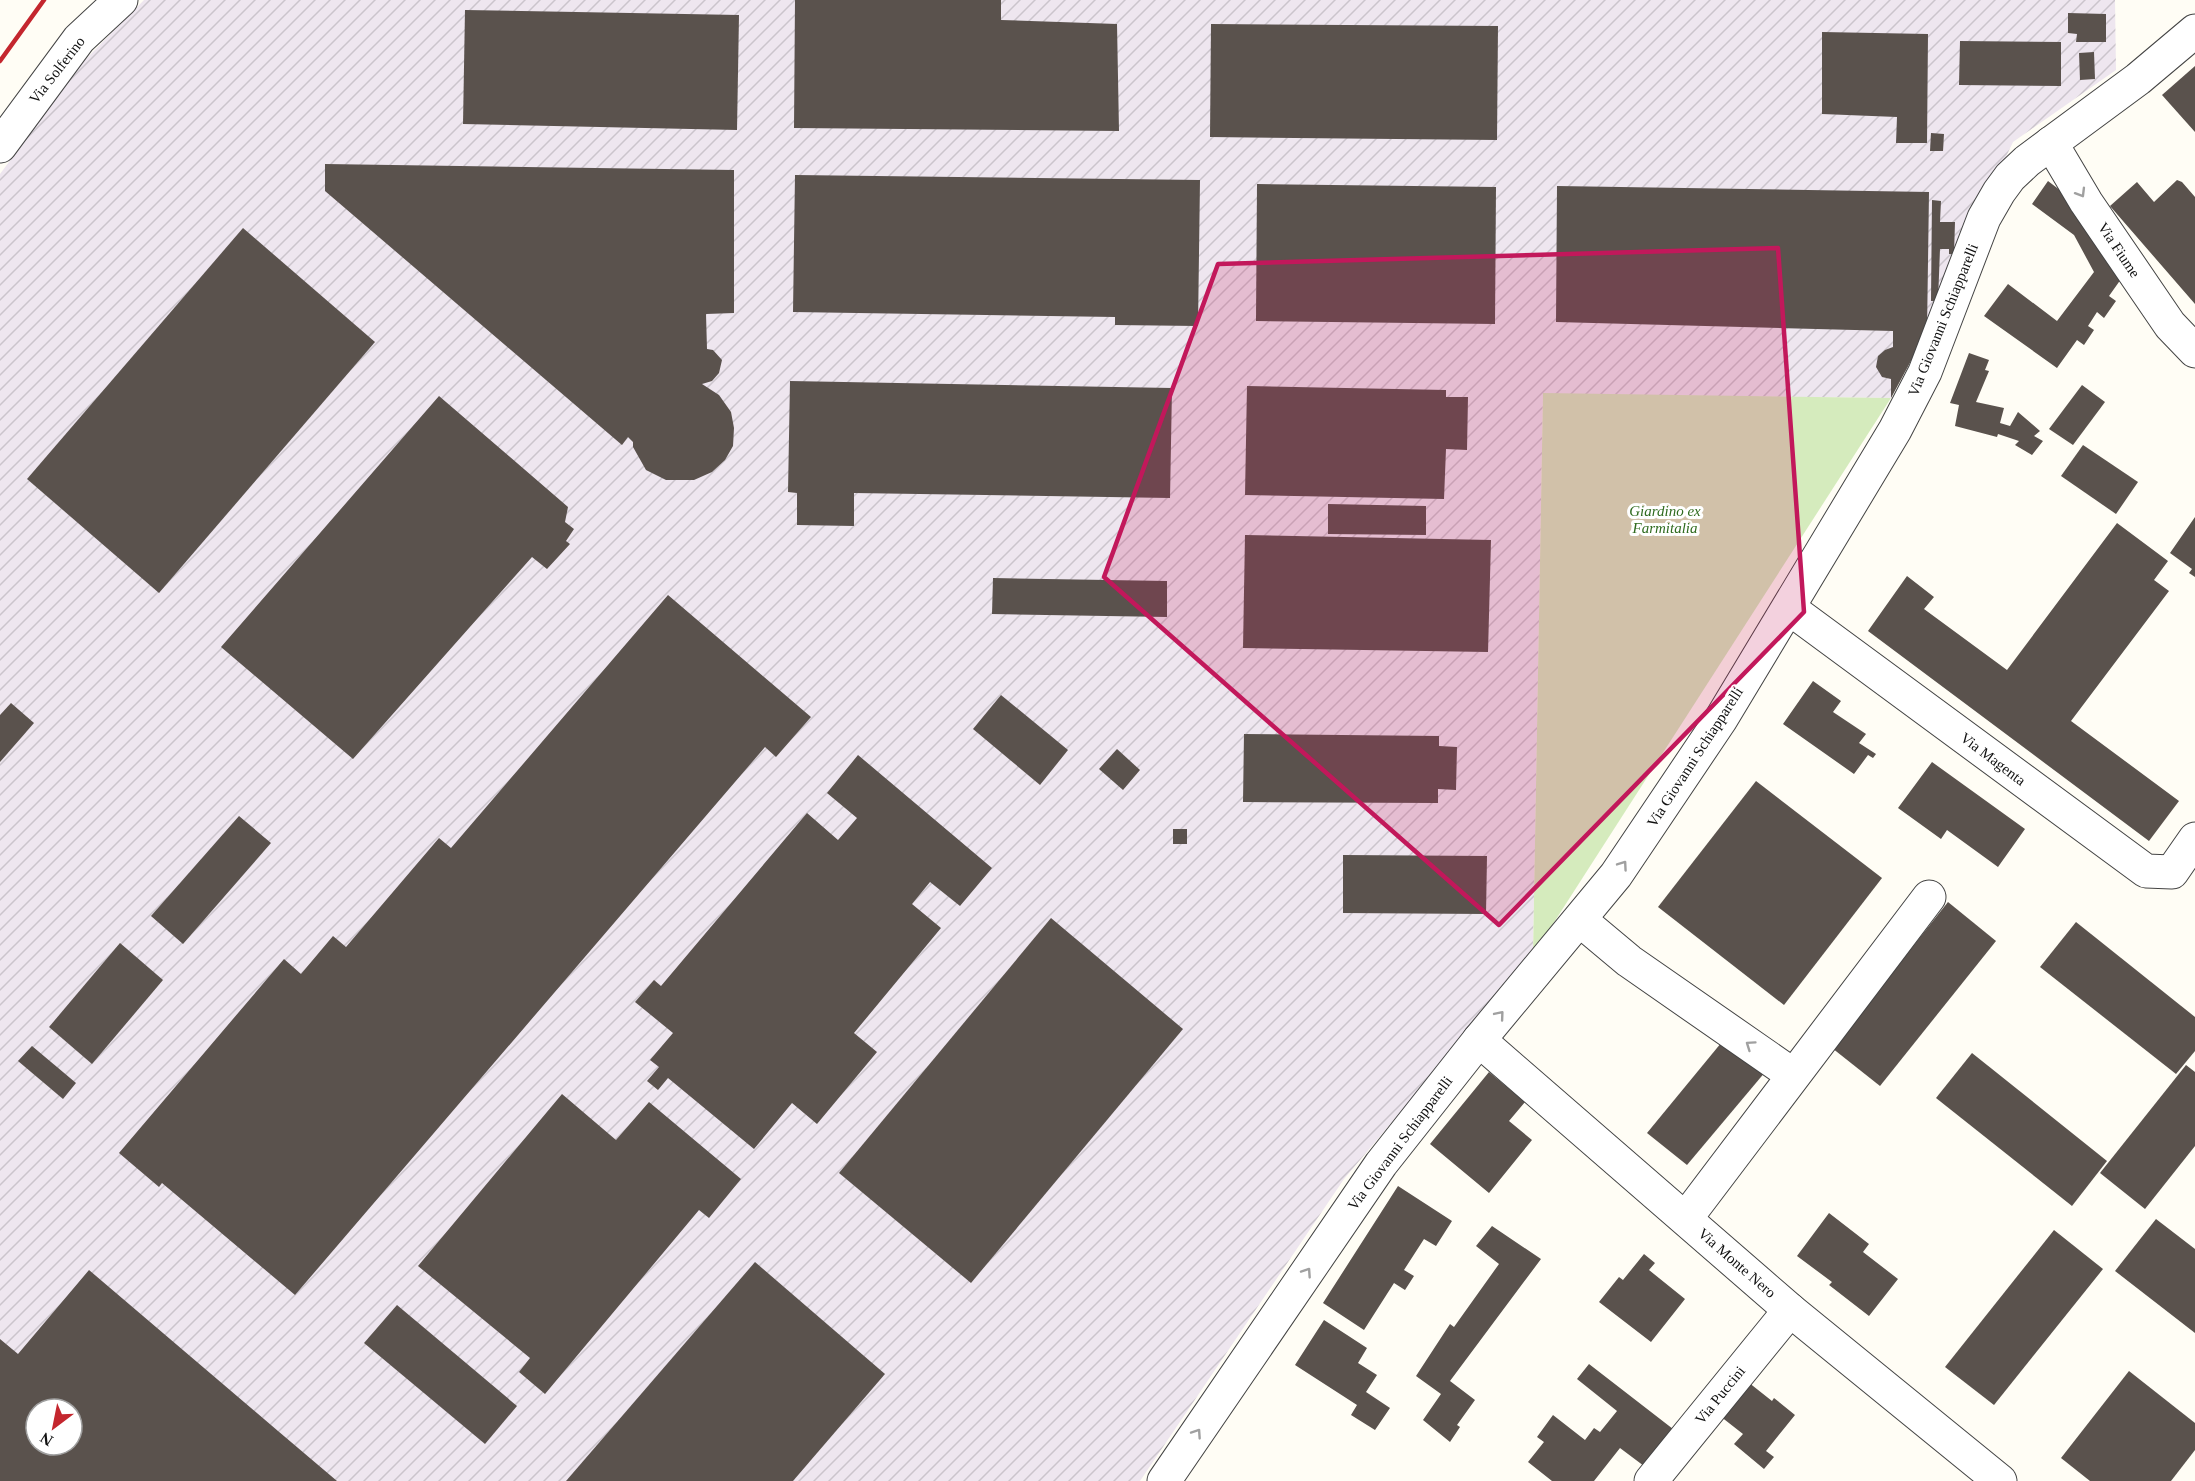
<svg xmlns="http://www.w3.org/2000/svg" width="2195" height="1481" font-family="Georgia,serif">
<defs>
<pattern id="industrial-furrows" width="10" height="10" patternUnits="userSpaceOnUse" patternTransform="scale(1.5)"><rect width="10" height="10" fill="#eee6ef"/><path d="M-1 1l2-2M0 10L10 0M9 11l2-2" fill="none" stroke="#cbc4cc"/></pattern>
</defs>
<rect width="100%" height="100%" fill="#fffdf5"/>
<path fill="url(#industrial-furrows)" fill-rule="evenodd" d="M144,0H2115L2116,70L2013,142L1891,398L1543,394L1533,955L1344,1179L1140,1481H0V174L85,60ZM36,1409H72V1445H36Z"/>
<polygon fill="#d5ebbd" points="1543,393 1891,398 1533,955"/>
<g fill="#5a524d" fill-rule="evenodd">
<polygon points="795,0 1001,0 1001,20 1117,24 1119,131 794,128"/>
<polygon points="465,10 739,15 737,130 463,124"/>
<polygon points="2068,13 2106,14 2106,42 2076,42 2077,34 2068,33"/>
<polygon points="1211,24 1498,26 1497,140 1210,137"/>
<polygon points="1822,32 1928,34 1927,143 1896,143 1897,117 1822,114"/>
<polygon points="1960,41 2061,42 2061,86 1959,85"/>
<polygon points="2094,52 2095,79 2080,80 2079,53"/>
<polygon points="2195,66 2195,132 2162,95"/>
<polygon points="1931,133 1944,134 1943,151 1930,151"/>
<polygon points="325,164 734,170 734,313 706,314 707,349 713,350 722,360 719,373 712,381 702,384 719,395 731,412 734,428 733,446 725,460 712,472 694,480 666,480 646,470 633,447 633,442 628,437 622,445 325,191"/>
<polygon points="795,175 1200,180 1198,326 1115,325 1115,317 793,312"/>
<polygon points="2177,180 2182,182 2195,197 2195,304 2110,206 2137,182 2154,202"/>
<polygon points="2048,181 2095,217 2126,272 2109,296 2116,301 2104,318 2097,312 2088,326 2094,330 2084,345 2077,340 2057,368 1984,316 2008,284 2057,321 2094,272 2074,235 2032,204"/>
<polygon points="1257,184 1496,187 1495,324 1256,321"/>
<polygon points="1557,186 1929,192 1927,331 1891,398 1891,379 1882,377 1876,367 1878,356 1885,350 1893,347 1893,331 1556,322"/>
<polygon points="1932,200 1941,201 1940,222 1955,222 1954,254 1949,254 1949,249 1940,249 1938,301 1931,301"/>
<polygon points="243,228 375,342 159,593 27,479"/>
<polygon points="1969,353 1989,360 1985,370 1989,371 1976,402 2004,408 2000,423 2010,426 2018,412 2040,431 2034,436 2043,441 2032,455 2015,445 2019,441 1998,434 1997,437 1955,426 1959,405 1950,403"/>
<polygon points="790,381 1172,388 1170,498 854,493 854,526 797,525 797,493 788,492"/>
<polygon points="2082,385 2105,402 2073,445 2049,429"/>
<polygon points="1247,386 1446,390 1446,397 1468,397 1467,450 1446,449 1444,499 1245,495"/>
<polygon points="439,396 568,507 565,522 574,529 566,541 570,544 547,569 532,557 353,759 221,647"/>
<polygon points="2083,445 2138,482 2116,514 2061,476"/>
<polygon points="1328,504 1426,506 1426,535 1328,534"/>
<polygon points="2195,517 2195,577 2189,573 2192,569 2170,553"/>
<polygon points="2117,523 2168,561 2154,580 2169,591 2071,721 2179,801 2149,841 1868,631 1907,576 1934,597 1924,609 2007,670"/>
<polygon points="1245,535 1491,540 1488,652 1243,648"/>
<polygon points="993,578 1167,581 1167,617 992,614"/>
<polygon points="668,595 811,717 776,757 765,747 295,1295 162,1183 159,1187 119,1153 284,959 301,974 333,936 346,947 439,838 451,848"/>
<polygon points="1813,681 1841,701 1833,712 1866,734 1859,743 1876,754 1873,758 1868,755 1854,774 1783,724"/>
<polygon points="1001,695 1068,750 1040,785 973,729"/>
<polygon points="11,703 34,723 0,762 0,715"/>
<polygon points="1244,734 1439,736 1439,746 1457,747 1456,790 1438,789 1438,803 1243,802"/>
<polygon points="1117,749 1140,770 1123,790 1099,769"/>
<polygon points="858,755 992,868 960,906 930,882 912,904 941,928 854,1033 877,1052 817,1124 792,1103 754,1149 668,1078 658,1090 647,1081 659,1067 650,1060 673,1033 635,1002 654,980 661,986 807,813 838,840 857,818 827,793"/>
<polygon points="1932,762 2025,829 1998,867 1947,830 1941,839 1898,808"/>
<polygon points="1756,781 1882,878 1784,1005 1658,907"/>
<polygon points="239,816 271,843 183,944 151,916"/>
<rect x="1173" y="829" width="14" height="15"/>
<polygon points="1343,855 1487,856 1486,914 1343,913"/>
<polygon points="1948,902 1996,941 1880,1086 1832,1048"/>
<polygon points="1051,918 1183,1029 971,1283 839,1173"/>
<polygon points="2076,922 2195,1017 2195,1051 2176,1074 2040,967"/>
<polygon points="120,943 163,980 92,1064 49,1027"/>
<polygon points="1726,1037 1766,1071 1687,1165 1647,1133"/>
<polygon points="32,1046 76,1083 63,1099 18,1061"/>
<polygon points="1972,1053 2107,1161 2072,1206 1936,1098"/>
<polygon points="2186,1065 2195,1072 2195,1146 2145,1209 2100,1173"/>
<polygon points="1489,1072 1525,1102 1509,1121 1532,1140 1489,1193 1430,1144"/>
<polygon points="562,1094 616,1140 649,1102 741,1179 709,1218 699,1210 545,1394 519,1372 530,1358 418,1266"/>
<polygon points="1398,1186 1452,1221 1436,1246 1424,1239 1404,1270 1414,1276 1405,1290 1394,1283 1364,1330 1323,1303"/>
<polygon points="1829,1213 1869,1244 1863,1252 1898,1279 1869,1316 1829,1285 1832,1282 1797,1256"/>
<polygon points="2156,1219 2195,1249 2195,1333 2115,1271"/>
<polygon points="1492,1226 1541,1259 1450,1381 1475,1400 1457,1425 1460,1427 1450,1442 1423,1420 1441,1394 1416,1376 1450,1324 1454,1327 1499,1264 1476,1246"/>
<polygon points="2054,1230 2103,1269 1994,1405 1945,1367"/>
<polygon points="1644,1254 1655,1263 1649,1270 1685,1299 1651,1342 1599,1302 1619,1277 1623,1280"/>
<polygon points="755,1262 885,1374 793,1481 566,1481"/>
<path d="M89,1270L278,1431L337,1481H0V1339L18,1354ZM36,1409H72V1445H36Z"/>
<polygon points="397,1305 517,1406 485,1444 364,1343"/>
<polygon points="1324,1320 1367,1348 1358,1363 1377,1375 1366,1392 1390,1408 1375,1430 1351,1415 1357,1405 1295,1365"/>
<polygon points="1589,1364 1673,1429 1644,1466 1620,1448 1594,1481 1552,1481 1528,1462 1544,1442 1537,1437 1553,1415 1585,1440 1594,1428 1600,1432 1617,1411 1577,1379"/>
<polygon points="2129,1371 2195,1423 2195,1450 2171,1481 2090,1481 2061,1458"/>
<polygon points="1748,1382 1772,1401 1774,1398 1795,1415 1766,1451 1774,1457 1764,1469 1734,1444 1743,1434 1720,1416"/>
</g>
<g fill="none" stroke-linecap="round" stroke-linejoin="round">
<defs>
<g id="minor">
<polyline points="2051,143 2086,202 2170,325 2195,351"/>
<polyline points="0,146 79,39 121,0"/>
<polyline points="1789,608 2146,871 2172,872 2195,839"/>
<polyline points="1580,920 1629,961 1793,1075"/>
<polyline points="1479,1040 1790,1310 2000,1481"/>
<polyline points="1686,1218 1929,897"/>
<polyline points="1164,1481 1381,1164 1479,1040 1616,875 1721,719 1895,430 1925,372 1984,218 1999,192 2010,177 2027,161 2138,79 2195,31"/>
<polyline points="1651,1481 1790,1310"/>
</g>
</defs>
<use href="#minor" stroke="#444" stroke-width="35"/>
<use href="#minor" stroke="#fff" stroke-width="33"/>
<polyline stroke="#c4262e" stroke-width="4.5" points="0,61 44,0"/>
</g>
<defs><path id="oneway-chevron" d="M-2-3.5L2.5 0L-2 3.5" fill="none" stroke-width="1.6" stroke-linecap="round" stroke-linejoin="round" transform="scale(1.5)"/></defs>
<g stroke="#a0a0a0">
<use href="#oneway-chevron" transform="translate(2081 193) rotate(59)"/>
<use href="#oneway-chevron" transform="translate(1623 865) rotate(-55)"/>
<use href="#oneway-chevron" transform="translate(1500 1015) rotate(-50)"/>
<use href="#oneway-chevron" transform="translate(1750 1045) rotate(-145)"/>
<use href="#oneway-chevron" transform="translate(1307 1272) rotate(-56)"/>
<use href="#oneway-chevron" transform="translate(1197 1433) rotate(-56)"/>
</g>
<path fill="#c2185b" fill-opacity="0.2" stroke="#c2185b" stroke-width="4.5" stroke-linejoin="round" d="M1778,248L1804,612L1499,925L1104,577L1218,264Z"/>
<g text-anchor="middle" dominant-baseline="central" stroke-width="6" stroke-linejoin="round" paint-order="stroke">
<g font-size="15" fill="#111" stroke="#fff">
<text transform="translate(57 70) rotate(-52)">Via Solferino</text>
<text transform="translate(2119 250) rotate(56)">Via Fiume</text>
<text transform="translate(1943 320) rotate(-68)">Via Giovanni Schiapparelli</text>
<text transform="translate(1695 757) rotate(-57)">Via Giovanni Schiapparelli</text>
<text transform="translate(1993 759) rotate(37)">Via Magenta</text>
<text transform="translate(1400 1143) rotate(-53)">Via Giovanni Schiapparelli</text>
<text transform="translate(1737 1263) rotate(41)">Via Monte Nero</text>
<text transform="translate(1720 1395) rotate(-51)">Via Puccini</text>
</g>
<g font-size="15" font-style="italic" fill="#2f6b1f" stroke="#fff">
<text x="1665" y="511">Giardino ex<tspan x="1665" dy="17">Farmitalia</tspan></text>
</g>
</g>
<g transform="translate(54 1427) rotate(212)"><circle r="28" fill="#ffffff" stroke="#a0a0a0" stroke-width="1.5"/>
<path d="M0-4.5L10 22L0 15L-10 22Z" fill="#c4262e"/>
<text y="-9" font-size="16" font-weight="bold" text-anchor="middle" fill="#111111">N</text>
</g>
</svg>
